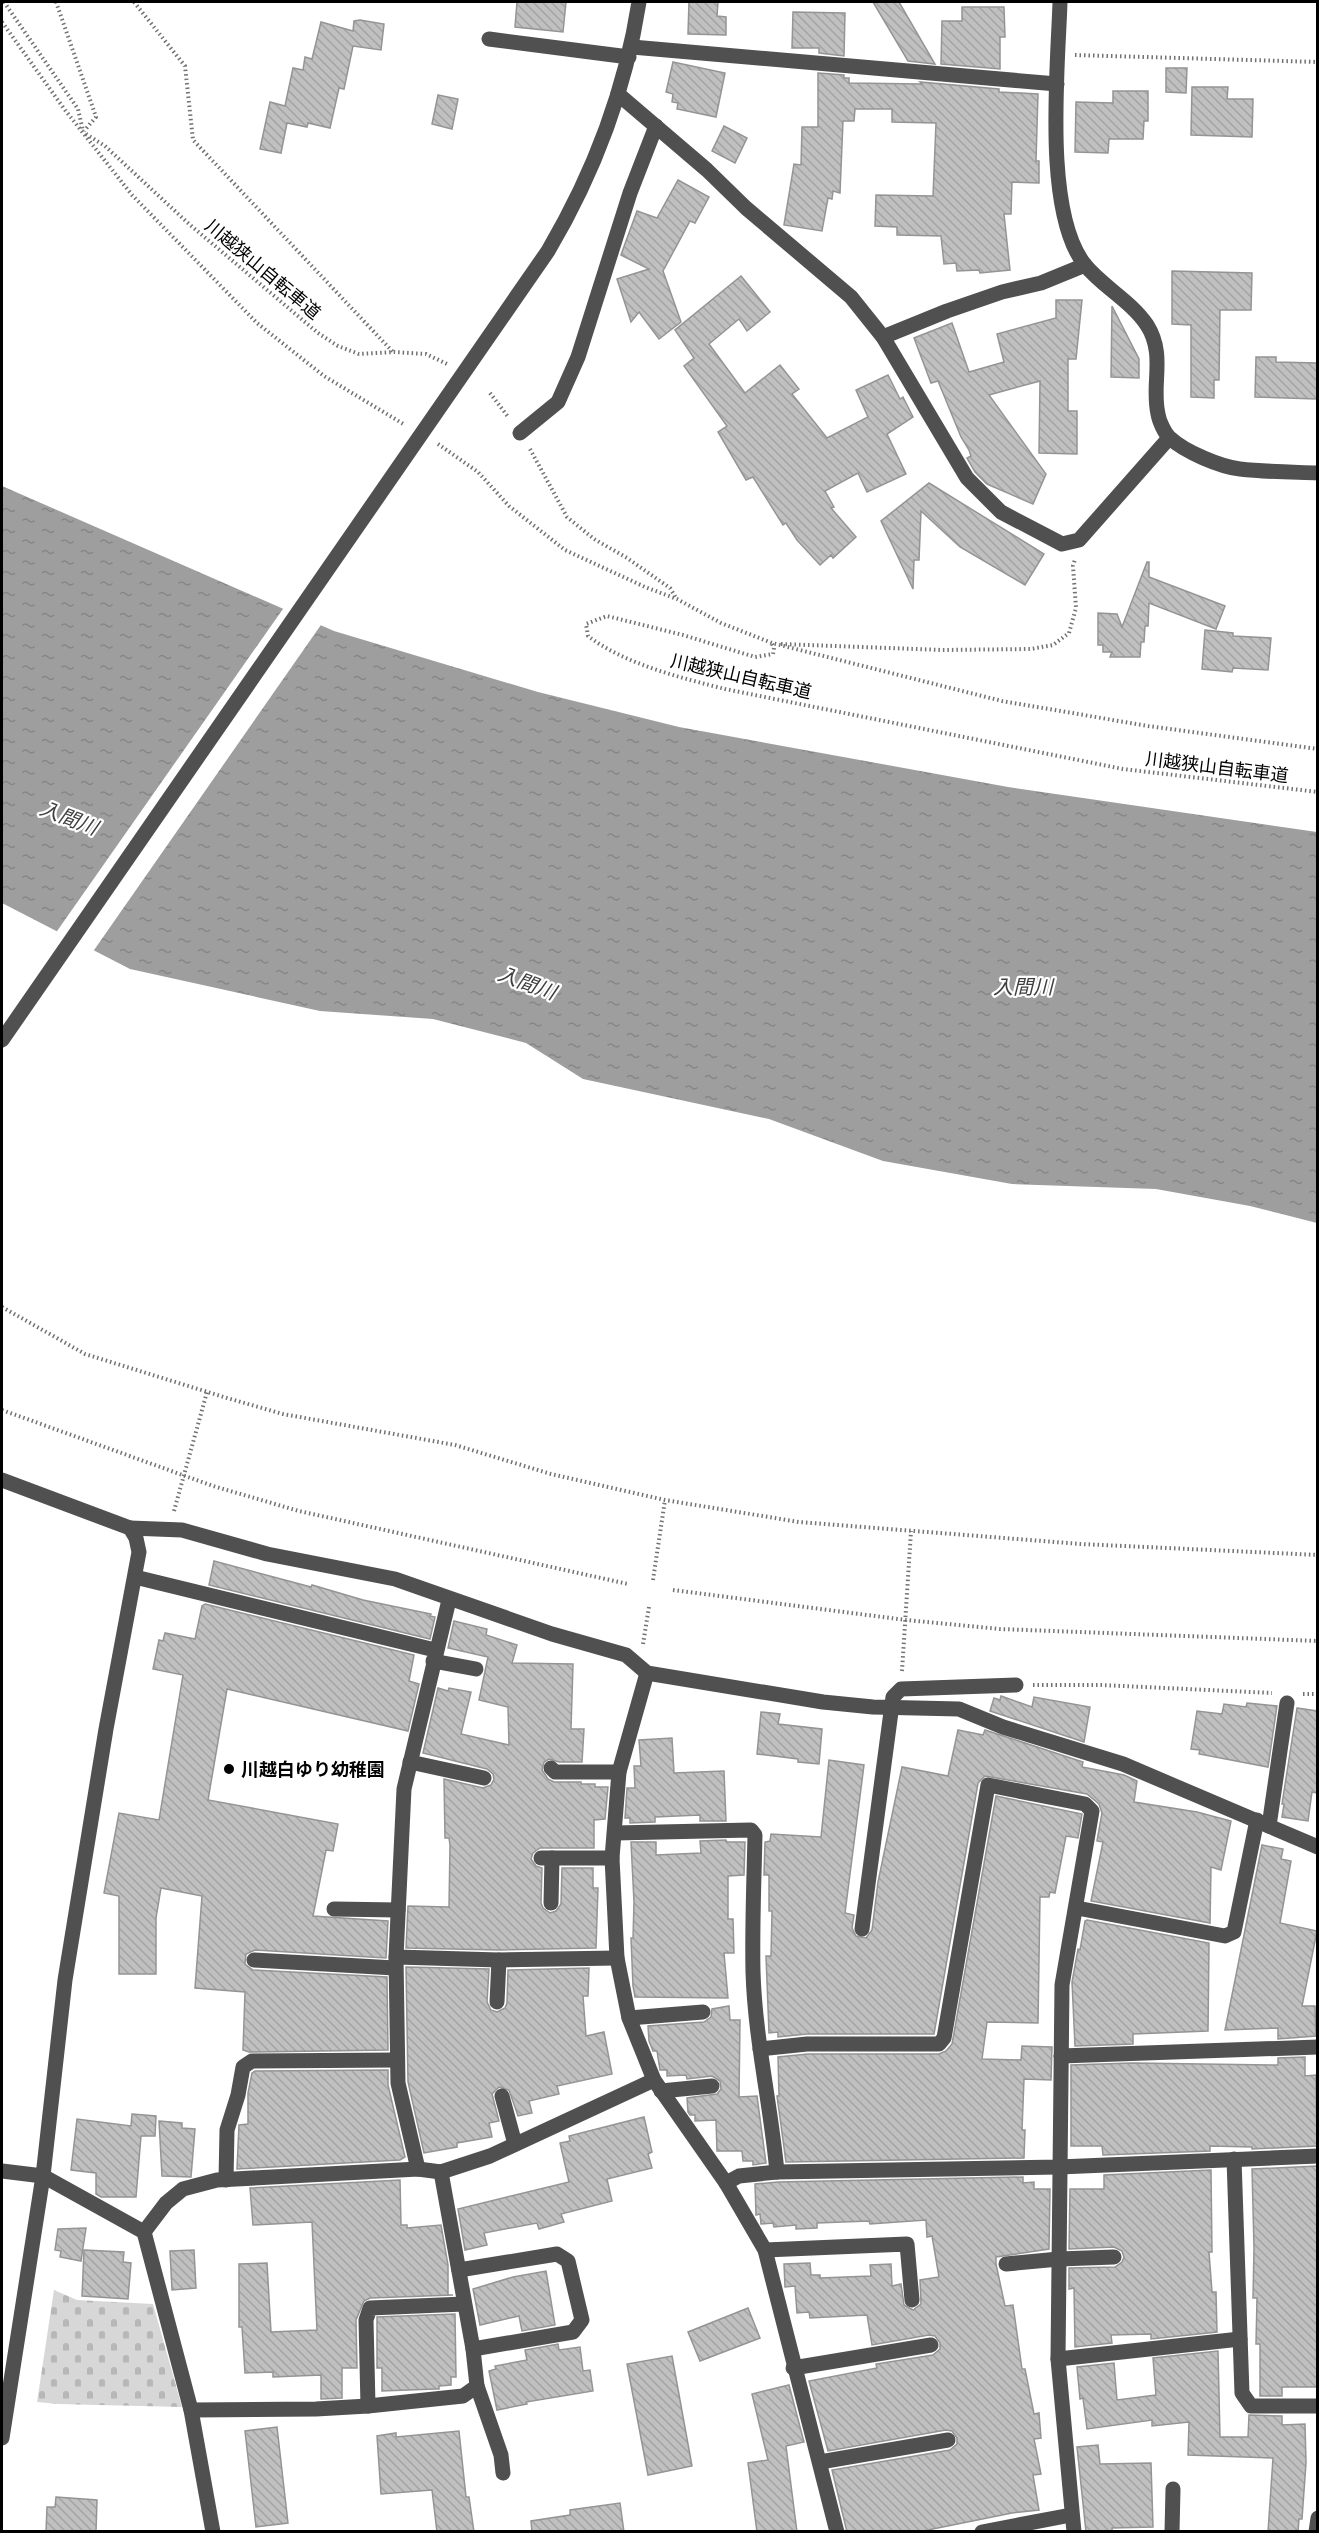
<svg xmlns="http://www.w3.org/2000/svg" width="1319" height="2533" font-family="'Work Sans','Noto Sans JP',sans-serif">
<defs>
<pattern id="cemetery-stones" width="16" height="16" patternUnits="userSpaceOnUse" patternTransform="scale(1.5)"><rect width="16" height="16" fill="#d7d7d7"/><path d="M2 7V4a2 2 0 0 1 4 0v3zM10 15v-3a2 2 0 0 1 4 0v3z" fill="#b7b7b7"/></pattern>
<pattern id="water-ripples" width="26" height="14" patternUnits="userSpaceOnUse" patternTransform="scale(1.5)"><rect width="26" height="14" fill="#9e9e9e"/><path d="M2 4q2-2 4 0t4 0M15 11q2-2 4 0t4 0" fill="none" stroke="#868686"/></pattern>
<pattern id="building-back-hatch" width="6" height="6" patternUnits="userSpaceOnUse" patternTransform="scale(1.5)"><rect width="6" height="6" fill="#c0c0c0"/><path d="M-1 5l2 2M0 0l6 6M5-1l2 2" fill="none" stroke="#a3a3a3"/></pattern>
</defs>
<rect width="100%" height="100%" fill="#fff"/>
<polygon fill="url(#cemetery-stones)" points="54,2290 77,2300 153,2304 182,2407 58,2404 37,2402"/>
<polygon fill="url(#water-ripples)" points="2,486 334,631 538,692 679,727 1008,787 1317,832 1317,1223 1250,1206 1156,1189 1012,1184 883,1161 769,1119 583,1079 526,1043 433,1019 320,1011 130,969 2,903"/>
<polygon fill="#fff" points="285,606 323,622 92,953 55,934"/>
<g fill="url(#building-back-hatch)" stroke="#949494" stroke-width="1.5">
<polygon points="517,2 566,2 563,32 515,27"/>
<polygon points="689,2 718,2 717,16 726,17 726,35 688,34"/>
<polygon points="873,2 899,2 935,64 908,61"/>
<polygon points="962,7 1004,7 1005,37 1000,37 1000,69 941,64 942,21 962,21"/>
<polygon points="793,12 845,13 844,56 819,53 819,48 792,48"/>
<polygon points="360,20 384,24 381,50 353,46 344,89 339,88 330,128 308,123 307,127 287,123 281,153 260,149 270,102 285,106 293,68 303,70 305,57 312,59 321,22 353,31 354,21"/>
<polygon points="673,62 725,73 716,117 677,109 678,103 672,102 673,94 666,92"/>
<polygon points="1166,68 1187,68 1186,93 1166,92"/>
<polygon points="818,73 844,75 844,78 849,78 849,83 922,84 920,82 999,89 999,92 1038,94 1036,161 1039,161 1039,183 1012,182 1011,214 1004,214 1010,270 980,273 979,270 957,271 956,263 944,264 941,236 897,235 897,227 875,226 876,195 933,196 936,123 892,122 892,109 855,109 854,121 843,121 840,193 833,191 832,199 828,198 822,231 784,225 794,164 801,165 802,127 818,127"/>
<polygon points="1192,87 1228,87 1227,99 1253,99 1252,137 1191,135"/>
<polygon points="1113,91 1148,91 1148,121 1144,121 1143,139 1109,139 1108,153 1075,152 1076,102 1113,103"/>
<polygon points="438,95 458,99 452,129 432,124"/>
<polygon points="724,126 747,138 735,163 712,151"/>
<polygon points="678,180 709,197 695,223 690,221 663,271 681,322 659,339 639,312 631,322 617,279 649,269 621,255 622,252 637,211 657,218"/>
<polygon points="1172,271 1252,273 1251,310 1220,310 1219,380 1214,380 1214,398 1191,397 1191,325 1172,324"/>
<polygon points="741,276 770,312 747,331 739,319 709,344 745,393 780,365 799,389 792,394 827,438 868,417 856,390 888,375 900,399 903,397 913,417 887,434 906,474 867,492 858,473 825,491 834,507 831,508 856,537 833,558 831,555 820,565 797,540 786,523 783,525 753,477 746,480 718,432 727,426 684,366 694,358 675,330"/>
<polygon points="1056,300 1082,300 1076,359 1068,359 1068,411 1077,411 1077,454 1039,453 1040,381 989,395 1046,474 1033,504 987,484 975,472 967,458 971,456 969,450 961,437 938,381 931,383 914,338 952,323 969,372 1004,362 997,334 1056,318"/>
<polygon points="1112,306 1139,359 1139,378 1111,377"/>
<polygon points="1256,357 1276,357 1276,362 1317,363 1317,399 1255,397"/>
<polygon points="929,483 1044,554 1025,585 960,547 921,511 919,560 914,560 913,589 881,521"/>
<polygon points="1147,562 1149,562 1149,577 1225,606 1216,629 1149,603 1148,626 1145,626 1144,642 1141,642 1140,657 1110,657 1112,652 1103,652 1103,645 1098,645 1098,613 1117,614 1122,627"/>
<polygon points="1205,630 1233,633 1233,636 1271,638 1268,670 1233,668 1232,672 1202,669"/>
<polygon points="214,1561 311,1587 312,1585 363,1600 431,1614 430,1616 435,1617 430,1639 209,1585"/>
<polygon points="205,1604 414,1655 409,1681 419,1684 408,1731 227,1689 208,1800 338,1824 333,1851 326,1850 313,1916 388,1921 386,1958 255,1950 246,1954 245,1964 253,1970 387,1977 388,2050 249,2052 243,2050 245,1992 195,1988 202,1896 161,1888 156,1918 156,1974 119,1974 119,1896 104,1893 119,1813 159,1820 183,1675 153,1669 159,1640 163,1641 165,1633 195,1639 202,1606"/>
<polygon points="454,1621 487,1629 486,1635 517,1645 512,1663 573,1664 571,1729 584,1729 582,1762 559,1762 549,1759 544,1762 542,1770 548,1779 554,1782 581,1782 581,1784 595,1784 595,1787 608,1787 605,1819 594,1820 594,1848 540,1848 533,1853 531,1859 536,1866 542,1868 541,1903 543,1908 550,1913 556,1911 561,1904 562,1868 593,1868 593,1888 598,1888 596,1948 499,1950 406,1948 408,1906 449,1907 450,1845 449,1838 445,1838 444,1779 483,1788 491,1785 494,1779 493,1774 487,1769 423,1753 438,1688 448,1691 449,1688 471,1692 461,1734 509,1745 508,1707 479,1700 488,1657 448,1648"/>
<polygon points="1001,1696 1032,1707 1034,1697 1090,1707 1084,1742 990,1711 994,1698 1000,1700"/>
<polygon points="1247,1703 1277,1706 1268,1767 1199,1754 1200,1750 1191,1749 1197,1711 1222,1714 1224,1704 1246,1707"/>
<polygon points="1297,1708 1317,1711 1317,1793 1312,1792 1308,1821 1282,1817 1284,1804 1282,1804"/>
<polygon points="761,1712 780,1714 778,1724 822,1729 819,1764 798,1762 798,1759 757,1754"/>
<polygon points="958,1730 983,1735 985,1730 1083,1762 1082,1767 1124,1775 1137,1781 1134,1802 1197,1812 1231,1821 1221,1870 1211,1867 1210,1923 1091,1901 1103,1842 1097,1841 1102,1813 1099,1804 1087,1794 985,1776 978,1783 934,2034 807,2034 778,2037 778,2032 769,2033 766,1956 771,1956 772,1911 769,1911 769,1875 764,1875 765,1842 770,1841 771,1834 821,1837 829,1760 864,1765 845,1913 854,1915 852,1928 856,1936 866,1938 872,1930 878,1882 902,1767 948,1776"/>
<polygon points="672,1738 674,1773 724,1771 726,1821 700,1821 700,1815 655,1817 655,1822 630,1823 630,1818 625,1818 627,1788 635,1788 634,1766 641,1766 639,1740"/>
<polygon points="996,1796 1082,1814 1078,1838 1066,1836 1055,1893 1050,1892 1049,1897 1040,1897 1038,2023 987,2022 982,2059 1021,2060 1022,2046 1052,2047 1051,2080 1024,2079 1022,2130 1025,2130 1024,2158 786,2162 777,2096 779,2096 778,2057 808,2054 939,2054 946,2051 952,2044"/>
<polygon points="726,1840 727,1842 745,1842 744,1875 728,1876 728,1919 733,1919 734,1953 724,1953 728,1998 635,1997 633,1986 631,1938 633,1938 634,1902 631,1842 656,1842 656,1855 701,1853 700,1841"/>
<polygon points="1262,1845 1283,1849 1281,1859 1291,1861 1280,1923 1317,1931 1302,2006 1315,2006 1316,2036 1278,2039 1278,2028 1225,2030"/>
<polygon points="1087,1920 1209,1943 1208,2031 1133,2034 1133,2044 1075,2046 1072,1982 1078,1949 1080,1950 1085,1921"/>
<polygon points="406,1967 489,1969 487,2002 491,2010 497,2012 505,2008 507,2003 508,1970 589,1968 588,1996 583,1996 586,2036 604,2032 612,2074 557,2086 559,2094 529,2101 532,2113 518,2116 509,2090 499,2087 492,2094 499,2121 489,2123 492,2137 457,2143 457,2147 424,2153 408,2082"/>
<polygon points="729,2006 730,2020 740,2020 739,2097 757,2096 766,2163 753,2165 753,2161 743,2161 742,2151 717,2151 716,2120 695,2121 695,2115 690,2115 688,2112 687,2098 717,2094 721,2089 720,2081 712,2076 687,2079 686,2075 667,2076 667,2070 660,2070 657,2051 653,2051 649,2041 648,2026 704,2022 711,2017 712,2009"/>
<polygon points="1305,2057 1305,2076 1316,2075 1317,2146 1252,2149 1252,2147 1210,2146 1210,2151 1103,2155 1102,2146 1071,2146 1071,2065 1133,2063 1278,2065 1278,2058"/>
<polygon points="388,2070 388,2085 405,2157 400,2160 237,2169 239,2125 248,2124 248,2093 252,2073 255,2071"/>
<polygon points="132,2114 156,2116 155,2136 141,2136 136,2197 101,2197 96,2194 96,2173 71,2170 77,2119 131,2126"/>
<polygon points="644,2117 652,2152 648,2154 652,2168 607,2179 612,2201 561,2214 564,2222 539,2229 537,2223 484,2233 487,2245 465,2250 458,2209 569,2182 560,2143 570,2141 569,2136"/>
<polygon points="159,2121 182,2123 182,2128 195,2129 191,2177 162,2176"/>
<polygon points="1317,2166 1317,2387 1282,2387 1282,2396 1260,2396 1260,2344 1256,2344 1257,2298 1253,2298 1254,2248 1252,2169"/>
<polygon points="1211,2170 1212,2252 1209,2252 1212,2292 1216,2292 1217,2332 1151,2339 1151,2334 1111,2335 1112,2343 1075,2347 1074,2288 1069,2289 1069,2268 1115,2267 1122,2262 1124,2257 1122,2251 1114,2247 1069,2249 1070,2189 1104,2189 1104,2175"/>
<polygon points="1023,2177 1023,2183 1034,2182 1034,2189 1050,2189 1049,2249 996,2257 996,2264 1005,2306 1013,2305 1022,2369 1025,2369 1034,2414 1039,2413 1041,2438 1034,2439 1041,2474 1033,2475 1039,2510 1012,2513 918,2532 847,2532 832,2470 950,2450 957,2444 957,2438 952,2431 946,2430 828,2451 809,2381 877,2368 876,2364 933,2355 940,2349 940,2343 935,2336 929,2335 872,2345 867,2315 810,2318 809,2312 797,2313 795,2286 785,2287 784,2264 810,2263 811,2275 820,2275 820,2278 871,2276 870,2265 891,2264 892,2286 901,2284 904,2305 913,2310 921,2304 920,2280 939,2277 932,2236 927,2237 926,2220 870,2224 869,2221 817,2223 817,2228 796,2229 796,2225 774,2227 773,2223 761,2224 760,2214 756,2215 755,2184 778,2182"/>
<polygon points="400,2180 401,2225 407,2225 407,2228 441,2225 448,2265 448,2295 453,2295 370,2298 364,2301 356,2320 357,2368 342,2368 342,2398 321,2399 321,2375 273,2377 273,2372 245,2373 242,2327 239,2327 239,2264 267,2263 271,2332 317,2330 312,2222 253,2225 250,2188"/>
<polygon points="86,2228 81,2261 60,2257 61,2251 55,2250 58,2229"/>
<polygon points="84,2250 124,2252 123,2262 131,2263 128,2299 82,2296"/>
<polygon points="194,2250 196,2288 172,2290 170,2251"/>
<polygon points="546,2271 555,2325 522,2331 519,2316 480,2325 473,2289 513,2277"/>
<polygon points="748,2308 760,2338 700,2361 688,2332"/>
<polygon points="455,2314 456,2377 451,2377 451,2385 439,2386 439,2389 435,2389 382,2391 382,2368 377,2368 377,2317"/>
<polygon points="558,2344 559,2350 580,2347 583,2371 590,2370 593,2391 526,2402 527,2404 497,2410 489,2371 496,2369 495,2366 527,2360 525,2350"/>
<polygon points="1218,2351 1220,2437 1248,2437 1249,2415 1282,2416 1282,2425 1305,2424 1306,2463 1302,2519 1299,2519 1298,2532 1268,2532 1273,2458 1188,2455 1189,2422 1152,2426 1152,2420 1087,2429 1083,2398 1080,2399 1077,2367 1114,2363 1117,2400 1156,2395 1153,2358"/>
<polygon points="672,2356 692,2466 648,2475 627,2364"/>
<polygon points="789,2385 804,2442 786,2446 797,2532 757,2532 748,2463 768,2460 752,2394"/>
<polygon points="277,2427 288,2523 256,2527 245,2431"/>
<polygon points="459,2431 466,2497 469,2497 474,2532 437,2532 432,2490 381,2494 377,2436 396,2433 396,2437"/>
<polygon points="1098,2445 1100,2464 1151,2463 1153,2527 1112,2528 1112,2532 1086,2532 1077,2447"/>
<polygon points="56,2497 97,2500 96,2532 46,2532 47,2507 55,2507"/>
<polygon points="620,2503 624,2532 532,2532 531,2521 570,2515 570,2510"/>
</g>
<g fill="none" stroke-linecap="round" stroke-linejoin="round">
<g stroke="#727272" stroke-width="4" stroke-dasharray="1.5 3" stroke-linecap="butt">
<polyline points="4,2 78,109 83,131"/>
<polyline points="56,2 96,117 84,131"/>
<polyline points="134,2 185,66 193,140 393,352"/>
<polyline points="2,22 65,110 132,195 257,323 324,376 405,425"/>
<polyline points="1075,55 1318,62"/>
<polyline points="86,134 105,146 189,224 318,333 338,346 359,354 394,352 426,354 447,364"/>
<polyline points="490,393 509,418"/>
<polyline points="438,444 478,472 509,506 565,550 645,587 677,599 721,623 772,643 1002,701 1148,726 1318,749"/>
<polyline points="530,449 567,517 594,539 627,558 670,588 676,598"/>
<path d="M772,644L774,648L773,654L755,657L683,635L607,616L586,624L588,636C624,664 682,678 725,689L1123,769L1318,792"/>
<polyline points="781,644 942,650 1031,649 1053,645 1069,633 1076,608 1073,566 1075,559"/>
<polyline points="2,1307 85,1354 227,1398 283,1414 455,1445 551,1474 665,1500 799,1522 1081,1544 1318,1555"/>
<polyline points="2,1410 213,1486 299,1511 628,1584"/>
<polyline points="174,1511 207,1392"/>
<polyline points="653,1580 665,1500"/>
<polyline points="673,1590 906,1620 1000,1629 1318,1641"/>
<polyline points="643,1644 649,1607"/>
<polyline points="902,1671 911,1531"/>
<polyline points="1033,1685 1101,1685 1272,1693"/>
<polyline points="1303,1694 1318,1694"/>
</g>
<g stroke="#505050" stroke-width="15">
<path d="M1060,2C1058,68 1043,212 1085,265C1103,287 1131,301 1147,325C1166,355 1151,384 1158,414C1159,421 1165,434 1170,438C1185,452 1221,467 1240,469C1266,472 1292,472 1318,473"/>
<polyline points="489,39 629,57"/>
<polyline points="632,47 1057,84"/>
<polyline points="618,94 707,170 746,208 851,297 883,337 967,478 1001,512 1062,544 1079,540 1169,438"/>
<polyline points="883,337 947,311 1002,292 1041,283 1085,265"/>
<polyline points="520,433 558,402 578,357 630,193 656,126"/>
<path d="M2,1040L548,251C594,173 625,92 639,2"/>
<polyline points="2,1480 130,1528 136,1538 139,1552 106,1729 65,1980 43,2176 2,2438"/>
<polyline points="130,1528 182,1530 267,1554 395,1579 552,1634 626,1655 647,1673 823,1702 873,1707 959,1709 1003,1727 1123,1764 1318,1847"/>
<polyline points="135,1577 435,1650"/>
<polyline points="433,1661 476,1669"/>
<polyline points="647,1673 619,1772 612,1858 617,1958 629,2018 654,2080 726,2183 739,2176 777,2172 1059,2167 1318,2156"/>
<polyline points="410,1762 484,1778"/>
<polyline points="551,1768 555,1772 619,1772"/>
<polyline points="1269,1826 1287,1703"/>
<path d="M615,1833L751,1830L755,1835C754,1880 752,1927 753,1972C755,2039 771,2106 777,2172"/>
<polyline points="541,1858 612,1858"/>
<polyline points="551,1903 552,1858"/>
<polyline points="1077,1908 1225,1936 1234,1932 1257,1820"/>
<polyline points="334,1909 398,1910"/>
<polyline points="862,1929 893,1697 901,1689 1016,1685"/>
<polyline points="396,1957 404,1789 449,1600"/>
<polyline points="254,1960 395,1968"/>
<polyline points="497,2002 499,1960"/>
<polyline points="629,2018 703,2012"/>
<polyline points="760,2049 807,2044 939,2044 944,2038 988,1785 1085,1804 1092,1811 1062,1985 1058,2359 1074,2532"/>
<polyline points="1061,2056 1318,2047"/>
<polyline points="661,2091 712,2086"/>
<polyline points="502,2096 515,2144"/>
<polyline points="1234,2159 1242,2393 1251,2406 1318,2406"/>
<polyline points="418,2169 398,2083 396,1957 499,1960 617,1958"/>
<polyline points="2,2171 43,2176 144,2232 191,2410 213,2532"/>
<polyline points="226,2180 227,2130 238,2095 243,2067 252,2061 397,2060"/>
<polyline points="726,2183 765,2250 837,2532"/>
<polyline points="144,2232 166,2203 183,2189 217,2180 418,2169 441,2172 490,2156 654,2080"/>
<polyline points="765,2250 907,2244 912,2300"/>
<polyline points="1006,2264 1059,2259 1114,2257"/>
<polyline points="459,2270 557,2254 568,2261 582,2320 573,2332 473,2349"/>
<polyline points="1058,2359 1240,2339"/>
<polyline points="793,2368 931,2345"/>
<polyline points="477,2386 501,2455 503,2473"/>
<polyline points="368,2406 366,2320 370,2308 464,2304"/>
<polyline points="191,2410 316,2409 368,2406 463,2396 477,2386 473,2349 441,2172"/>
<polyline points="820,2462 948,2440"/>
<polyline points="982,2532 1071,2515"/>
<polyline points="1172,2532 1173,2489"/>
<polyline points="1316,2532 1318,2518"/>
</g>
</g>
<circle fill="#000" stroke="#fff" stroke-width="2" cx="229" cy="1769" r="6"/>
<g text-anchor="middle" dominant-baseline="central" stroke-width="4.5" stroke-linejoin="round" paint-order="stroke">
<g font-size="18" fill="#000" stroke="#fff">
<text transform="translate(263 269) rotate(40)">川越狭山自転車道</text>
<text transform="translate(741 676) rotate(13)">川越狭山自転車道</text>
<text transform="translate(1217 767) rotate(7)">川越狭山自転車道</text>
</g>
<g font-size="18" font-weight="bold" fill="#000" stroke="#fff" text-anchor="start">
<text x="241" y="1769">川越白ゆり幼稚園</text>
</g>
<g font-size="20" font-style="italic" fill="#3f3f3f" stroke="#fff">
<text transform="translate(69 818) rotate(21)">入間川</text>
<text transform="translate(527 983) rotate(20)">入間川</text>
<text x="1023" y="987">入間川</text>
</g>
</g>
<rect width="1319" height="2533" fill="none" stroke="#000000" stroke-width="6"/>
</svg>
